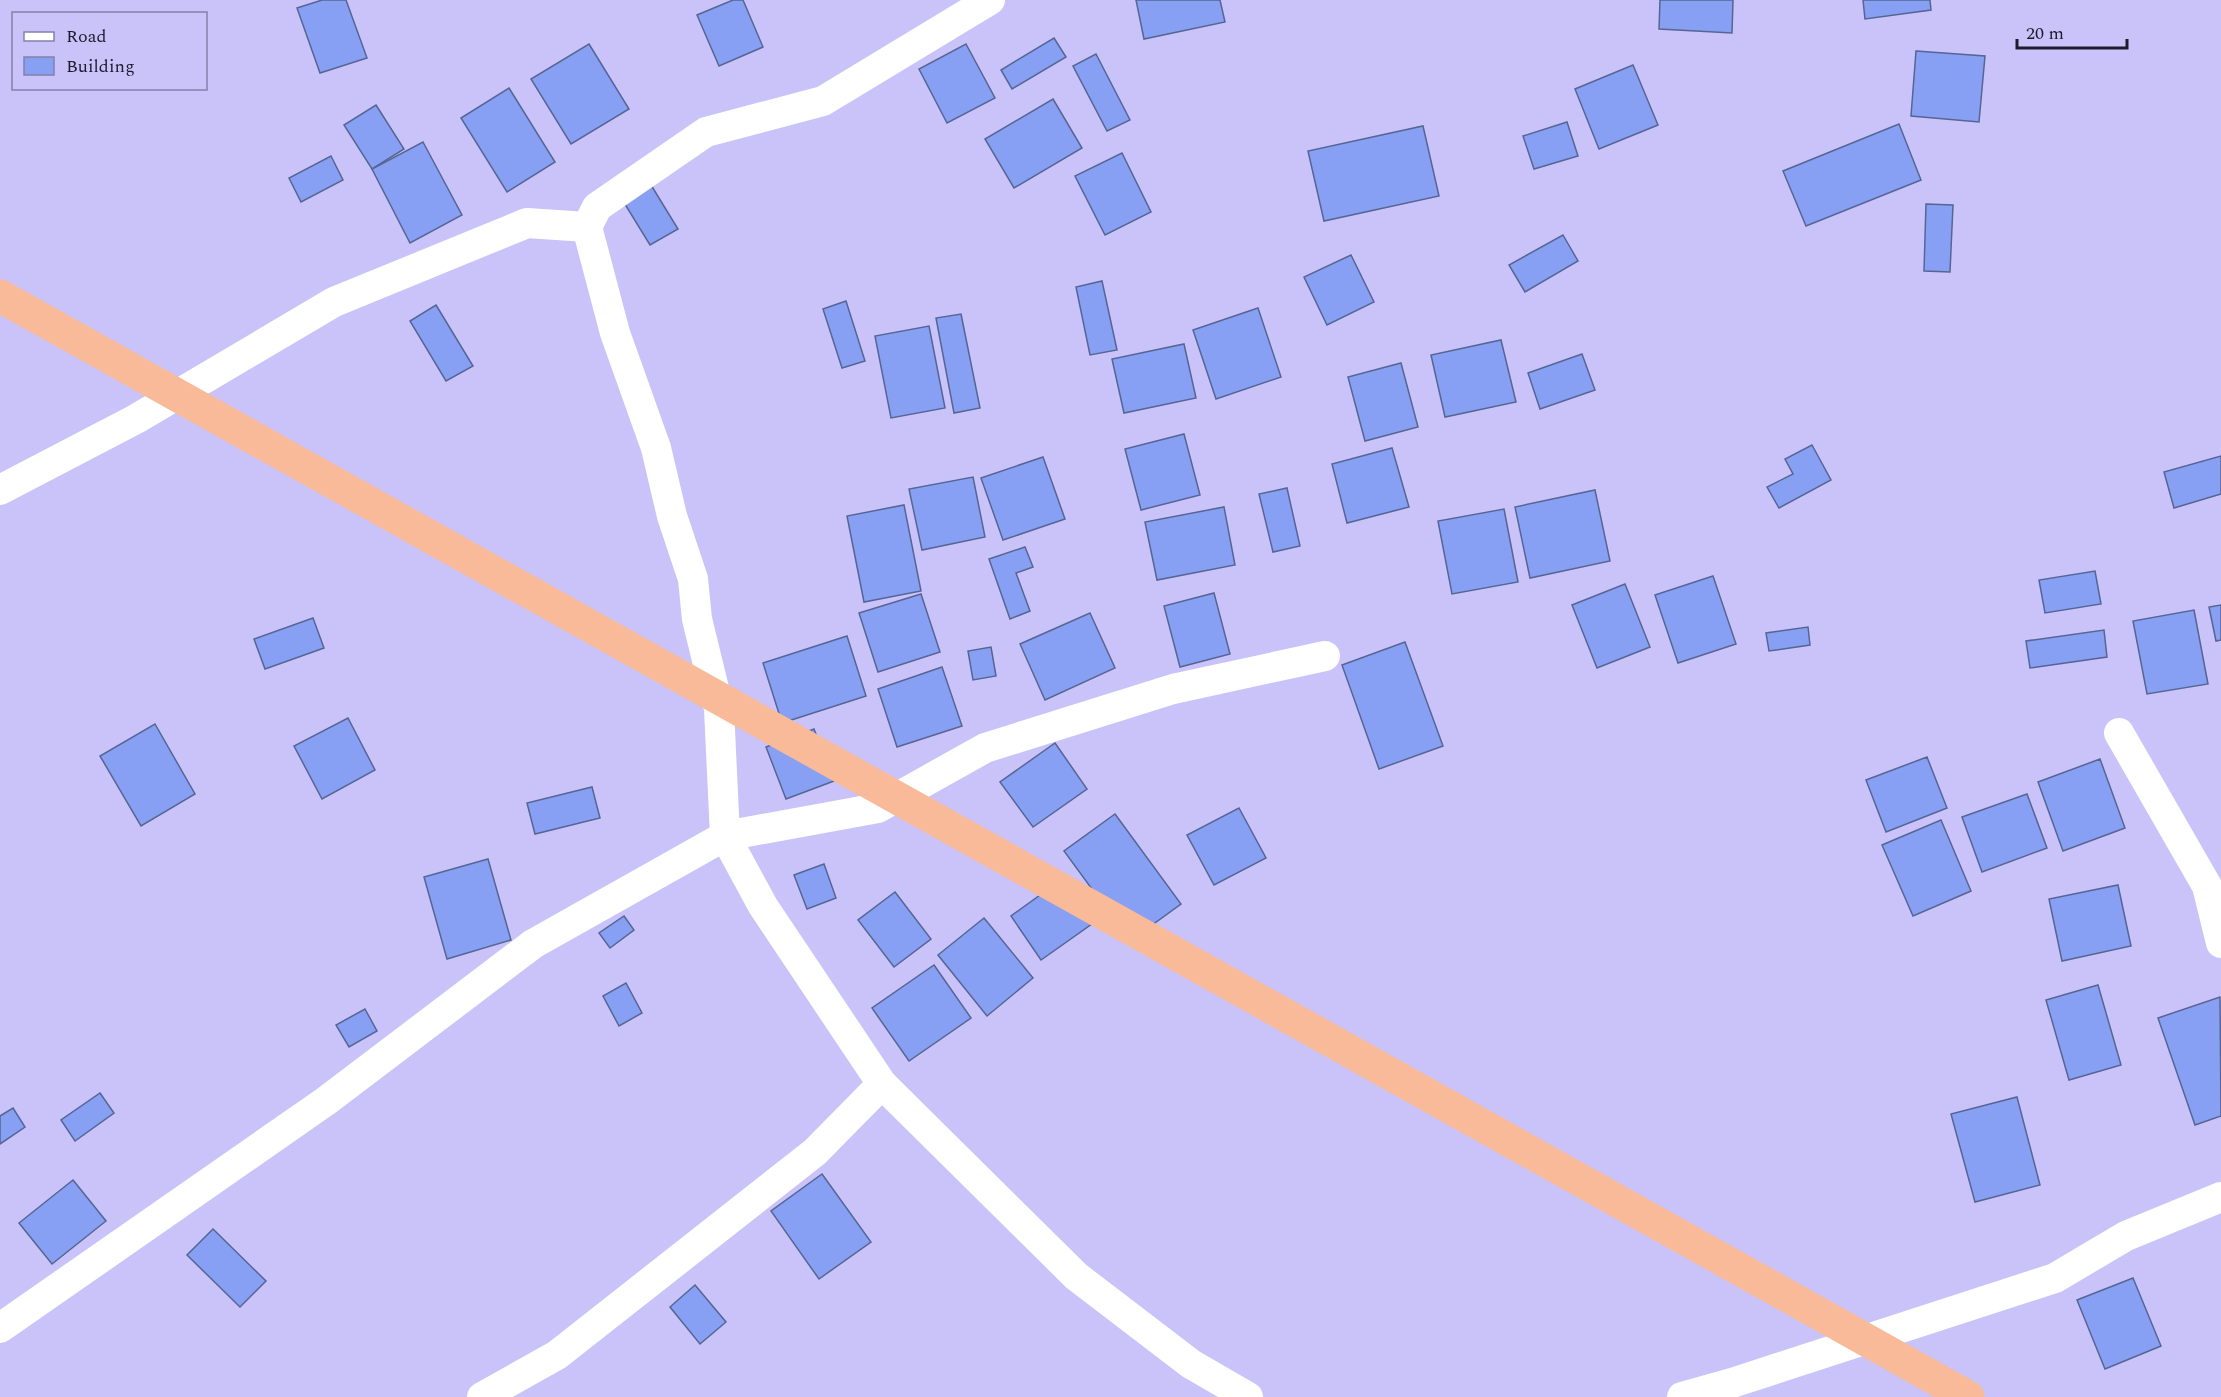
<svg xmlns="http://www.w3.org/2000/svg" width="2221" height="1397" font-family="Spectral,serif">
<rect width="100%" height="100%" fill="#cac3fa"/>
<g fill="#87a0f3" stroke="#566594" stroke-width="1.5">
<polygon points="322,0 346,0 367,58 320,73 297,8"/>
<polygon points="733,0 743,0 763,47 719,66 697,15"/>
<polygon points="1136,0 1220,0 1225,22 1144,39"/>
<polygon points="1660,0 1733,0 1732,33 1659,29"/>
<polygon points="1863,0 1930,0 1931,10 1865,19"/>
<polygon points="1054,38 1066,57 1012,89 1001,70"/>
<polygon points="589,44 629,109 571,144 531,79"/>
<polygon points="966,44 995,98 947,123 919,69"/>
<polygon points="1916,51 1985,56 1979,122 1911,116"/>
<polygon points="1096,54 1130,120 1107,131 1073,66"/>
<polygon points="1633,65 1658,125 1599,149 1575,89"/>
<polygon points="509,88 555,162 507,192 461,118"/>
<polygon points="1053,99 1082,148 1014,188 985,139"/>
<polygon points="376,105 404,149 372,169 344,125"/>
<polygon points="1567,122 1578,156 1534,169 1523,136"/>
<polygon points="1899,124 1921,180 1806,226 1783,171"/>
<polygon points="1423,126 1439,196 1324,221 1308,151"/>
<polygon points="423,142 462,215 410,243 372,169"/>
<polygon points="1122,153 1151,212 1105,235 1075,176"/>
<polygon points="331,156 343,180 301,202 289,178"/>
<polygon points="651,185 678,229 650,245 623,201"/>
<polygon points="1926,204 1953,205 1950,272 1924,271"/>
<polygon points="1563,235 1578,261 1525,292 1509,265"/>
<polygon points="1351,255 1374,302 1327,325 1304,277"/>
<polygon points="1102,281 1117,350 1090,355 1076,287"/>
<polygon points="846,301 865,361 842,368 823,309"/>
<polygon points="436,305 473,366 446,381 410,321"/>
<polygon points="1258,308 1281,377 1216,399 1193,330"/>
<polygon points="961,314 980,408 954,413 936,318"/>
<polygon points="929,326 945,408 891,418 875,336"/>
<polygon points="1501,340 1516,402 1445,417 1431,355"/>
<polygon points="1184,344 1196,398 1124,413 1112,359"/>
<polygon points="1582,354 1595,390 1540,409 1528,373"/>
<polygon points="1401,363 1418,427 1365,441 1348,377"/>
<polygon points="1184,434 1200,495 1141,510 1125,449"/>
<polygon points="1812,445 1831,480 1779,508 1767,487 1793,474 1785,459"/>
<polygon points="1392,448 1409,507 1347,523 1332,464"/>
<polygon points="2221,456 2221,494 2174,508 2164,472"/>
<polygon points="1043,457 1065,519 1003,540 981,478"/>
<polygon points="973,477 985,537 922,550 909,489"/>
<polygon points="1287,488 1300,546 1273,552 1259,494"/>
<polygon points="1595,490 1610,561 1530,578 1515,507"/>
<polygon points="904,505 921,591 864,602 847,516"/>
<polygon points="1224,507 1235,565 1157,580 1145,522"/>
<polygon points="1504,509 1518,582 1452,594 1438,521"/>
<polygon points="1025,547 1033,567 1016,573 1030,611 1010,619 989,559"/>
<polygon points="2095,571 2101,604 2045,613 2039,580"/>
<polygon points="1713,576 1736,644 1678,663 1655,595"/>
<polygon points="1625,584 1650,647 1597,668 1572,605"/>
<polygon points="1214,593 1230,654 1180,667 1164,606"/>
<polygon points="921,594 940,652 878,672 859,613"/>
<polygon points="2221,605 2221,640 2216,641 2209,607"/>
<polygon points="2194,610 2208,684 2147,694 2133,621"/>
<polygon points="1090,613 1115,668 1045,700 1020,644"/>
<polygon points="313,618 324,648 265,669 254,639"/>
<polygon points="1808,627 1810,645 1769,651 1766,633"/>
<polygon points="2104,630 2107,657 2030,668 2026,641"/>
<polygon points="847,636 866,696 782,723 763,663"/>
<polygon points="1405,642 1443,746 1379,769 1342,665"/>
<polygon points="991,647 996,676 973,680 968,651"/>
<polygon points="942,667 962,726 897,747 878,689"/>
<polygon points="348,718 375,770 322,799 294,746"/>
<polygon points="155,724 195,794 141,826 100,756"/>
<polygon points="814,729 834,781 786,799 766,747"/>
<polygon points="1055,743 1087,789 1033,827 1000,782"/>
<polygon points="1927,757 1947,808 1886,832 1866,780"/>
<polygon points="2100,759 2125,828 2063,851 2038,782"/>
<polygon points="592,787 600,818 535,834 527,803"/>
<polygon points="2027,794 2047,848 1982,872 1962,817"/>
<polygon points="1239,808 1266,858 1214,885 1187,835"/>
<polygon points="1115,814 1181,904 1130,941 1064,851"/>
<polygon points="1941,820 1971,891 1913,916 1882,845"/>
<polygon points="488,859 511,940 447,959 424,877"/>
<polygon points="824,864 836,898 807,909 794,875"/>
<polygon points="1065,877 1096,921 1041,960 1011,916"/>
<polygon points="2118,885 2131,946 2062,961 2049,899"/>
<polygon points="895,892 931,939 894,967 858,920"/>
<polygon points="624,916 634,930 610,948 599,933"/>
<polygon points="984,918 1033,978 987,1016 938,955"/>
<polygon points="934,965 971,1018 909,1061 872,1008"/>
<polygon points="626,983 642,1013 619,1026 603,996"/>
<polygon points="2098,985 2121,1065 2069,1080 2046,1000"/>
<polygon points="2220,997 2221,1116 2195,1125 2158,1018"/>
<polygon points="365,1009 377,1031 349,1047 336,1025"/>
<polygon points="100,1093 114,1113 75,1141 61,1120"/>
<polygon points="2017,1097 2040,1185 1975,1202 1951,1114"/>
<polygon points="13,1108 25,1127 0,1144 0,1116"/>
<polygon points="822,1174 871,1242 819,1279 771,1211"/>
<polygon points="73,1180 106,1221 52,1264 19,1223"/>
<polygon points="213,1229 266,1281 240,1307 187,1255"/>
<polygon points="2133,1278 2161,1346 2105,1369 2077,1300"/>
<polygon points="695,1285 726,1322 700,1344 670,1307"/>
</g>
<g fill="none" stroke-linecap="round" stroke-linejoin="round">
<g stroke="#fff" stroke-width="30">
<polyline points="990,0 823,101 706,132 597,207 587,227 615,333 656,448 672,516 693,579 697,619 719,709 725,836 763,906 882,1084 1076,1276 1191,1364 1248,1397"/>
<polyline points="0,490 136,419 334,302 527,223 587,227"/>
<polyline points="2119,733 2207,886 2221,943"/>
<polyline points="0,1328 326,1101 533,944 725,836 878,808 985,748 1173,689 1325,656"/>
<polyline points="482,1397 557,1355 815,1152 882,1084"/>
<polyline points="1682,1397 1732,1383 2055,1278 2126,1236 2221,1197"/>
</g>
<polyline stroke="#f8ba98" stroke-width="33" points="0,296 1968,1397"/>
</g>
<rect x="12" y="12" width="195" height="78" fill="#cac3fa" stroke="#8580a9" stroke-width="1.5"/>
<rect x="24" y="32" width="30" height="9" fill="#ffffff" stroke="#8580a9" stroke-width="1.5"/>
<text x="66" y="42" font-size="18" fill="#1e1b2f">Road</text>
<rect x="24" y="57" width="30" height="18" fill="#87a0f3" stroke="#8580a9" stroke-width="1.5"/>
<text x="66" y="72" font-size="18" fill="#1e1b2f">Building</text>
<path d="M2017 39v9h110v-9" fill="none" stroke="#1e1b2f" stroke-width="3"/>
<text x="2026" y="39" font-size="18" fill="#1e1b2f" stroke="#cac3fa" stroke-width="4.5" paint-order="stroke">20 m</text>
</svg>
